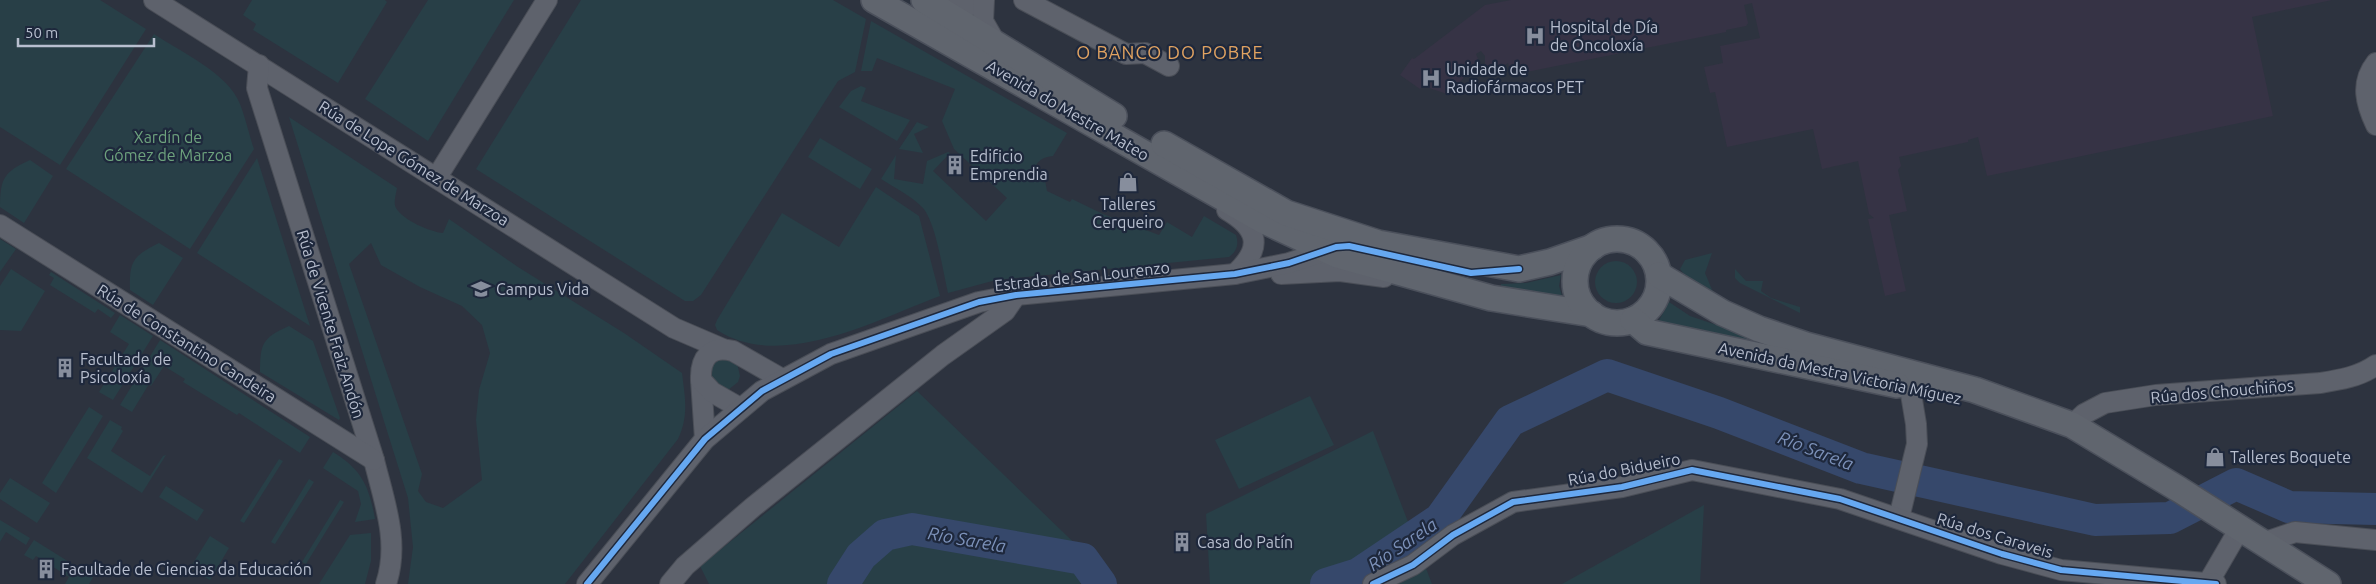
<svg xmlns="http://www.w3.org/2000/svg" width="2376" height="584" font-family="Ubuntu,sans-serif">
<rect width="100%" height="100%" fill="#2d333f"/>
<polygon fill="#363345" points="1511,0 2332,0 2252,17 2273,116 1987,176 1978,137 1968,140 1968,142 1899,157 1901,166 1898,170 1907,211 1889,215 1906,291 1885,296 1868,219 1874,218 1869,214 1858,161 1822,169 1813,129 1727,147 1715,92 1710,93 1704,67 1723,63 1720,46 1760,38 1752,3 1744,5 1748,23 1746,26 1726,30 1726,32 1511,75 1508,63 1505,65 1485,70 1485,56 1481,51 1476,54 1478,59 1450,95 1423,86 1420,89 1400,75 1412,58 1414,59 1485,5"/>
<g fill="#283f47" fill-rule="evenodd">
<polygon points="0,0 100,0 146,29 60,165 0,127"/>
<polygon points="252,0 385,0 387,2 338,83 253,30 256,24 243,15"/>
<polygon points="428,0 514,0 428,141 365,99"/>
<polygon points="581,0 833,0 866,19 855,72 838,81 701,295 693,301 685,301 476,169"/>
<path d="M871,21L1067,133L1053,156C1043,157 1038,160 1034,169L1045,180L1047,191L1070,202L1072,199L1103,214L1159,235L1167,222L1192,237L1204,216L1236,235C1239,244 1237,251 1229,257L996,280L948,293C943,272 936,223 923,208C912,196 895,188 881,179L896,155L894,179L923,184L927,161L948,152L950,153L933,171L986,221L1007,198L954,149L942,121L955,89L877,58L872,71H861Z"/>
<path d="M154,34C181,52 228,73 240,104C246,119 249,135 254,149L190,249L66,169Z"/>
<polygon points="861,86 866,88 861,101 910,120 897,141 839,107 851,91"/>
<path d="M289,117L397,188C396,194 393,203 396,208C403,220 430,232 443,233L449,219L518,267L624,333L682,373C685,398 689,415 678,439L565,584H408L413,547L408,498ZM371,243L381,265L420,287L462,306L482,325L490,353L479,390L476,420L482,480L443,508L426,502L418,491L422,474L349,264Z"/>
<polygon points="917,122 929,127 914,134 923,153 899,149"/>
<polygon points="820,138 872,169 860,189 808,157"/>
<polygon points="257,158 310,326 197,253"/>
<path d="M30,160L53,176L24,223L0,207C0,178 4,172 30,160Z"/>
<path d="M876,187L919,216L940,296C878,319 781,372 717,330L715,325L717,320L782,213L839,247Z"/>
<polygon points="0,239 16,249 0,272"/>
<path d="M159,243L183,258L153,305L130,290C129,261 133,256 159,243Z"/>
<path d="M1712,253L1705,273L1713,292C1703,286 1686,279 1680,269L1685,260Z"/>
<circle cx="1616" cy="282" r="21"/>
<polygon points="11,269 45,291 21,331 0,330 0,286"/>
<polygon points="1735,269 1746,281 1763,281 1761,291 1771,298 1800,307 1800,313 1740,283 1735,278"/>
<polygon points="51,272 115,313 111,318 98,309 95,313 50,285 54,278 49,275"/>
<polygon points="1561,275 1559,286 1564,302 1501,287 1501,284 1526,283"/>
<polygon points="1669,302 1690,316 1802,354 1657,324"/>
<polygon points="120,315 153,336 113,400 99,392 129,344 110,332"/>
<path d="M289,326L313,341L340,418L339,420L260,372C260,344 262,338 289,326Z"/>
<polygon points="160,340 310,437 300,453 239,413 237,415 183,382 185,379 164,366 151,386 149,384 132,412 120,405"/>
<polygon points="720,356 737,363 740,376 738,382 728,390 709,383 709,364"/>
<polygon points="917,391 1095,563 1080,584 709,584 700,566"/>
<polygon points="1310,396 1334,445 1239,489 1215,440"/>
<polygon points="89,407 103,416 56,493 42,483"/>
<polygon points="110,420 122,427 121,429 123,431 111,451 150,476 163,456 166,455 142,493 87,458"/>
<polygon points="1373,431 1432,584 1210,584 1206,514"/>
<path d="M333,452C362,470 369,486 375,519L355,522L361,504L358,491L323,468Z"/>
<polygon points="279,459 283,461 244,523 240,521"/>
<polygon points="10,478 50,503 37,523 0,499 0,493"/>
<polygon points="309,479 314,482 275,544 271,542"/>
<polygon points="166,486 204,510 197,521 159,497"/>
<polygon points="340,500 344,502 306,564 302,562"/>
<polygon points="1704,505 1700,584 1562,584"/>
<polygon points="0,520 30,538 26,545 6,532 0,542"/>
<polygon points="371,533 371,561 365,584 319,584 350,535"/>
<polygon points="210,536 229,548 210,580 190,568"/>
<polygon points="34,540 93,577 89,584 65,584 69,577 36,556 33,560 24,555"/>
</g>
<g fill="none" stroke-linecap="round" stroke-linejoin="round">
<g stroke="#36486b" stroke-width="32">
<polyline points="843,584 861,556 885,535 912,529 1083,559 1101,584"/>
<polyline points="1326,584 1358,574 1440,519 1510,421 1607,375 1719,413 1861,468 2095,520 2170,518 2236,484 2289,507 2376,509"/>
</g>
<defs>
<g id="minor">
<polyline points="154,0 674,328 723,349"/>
<path d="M939,0C953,5 966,12 979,0"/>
<polyline points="984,0 983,21 995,42"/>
<polyline points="1024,0 1126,54 1145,53 1169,66"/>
<path d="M2376,63C2360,83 2366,104 2376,125"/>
<path d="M259,65L257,88L374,460C384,501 400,542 386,584"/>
<polyline points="437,177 547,0"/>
<path d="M1227,210C1259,229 1263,248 1235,274"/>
<polyline points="0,225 374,460"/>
<polyline points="1281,274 1340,271 1384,277"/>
<polyline points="701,380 705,439"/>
<path d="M740,408L712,392L701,380C700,358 710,345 733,351L782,379"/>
<path d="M2072,425L2084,414L2105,403L2156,395L2320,383C2339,380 2359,377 2376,365"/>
<polyline points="1899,518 1917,444 1916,424 1910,388"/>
<polyline points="2263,543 2295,532 2376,540"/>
<polyline points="2208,583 2240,528"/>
<polyline points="587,584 705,439 762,391 831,354 979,302 1016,295 1235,274 1289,263 1338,247"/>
<polyline points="670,584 685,566 753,507 943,355 1005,311 1016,295"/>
<polyline points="1373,584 1413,565 1453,535 1513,502 1622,487 1692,470 1840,499 2002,554 2061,570 2216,584"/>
</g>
<g id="major">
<polyline points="874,0 1262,220 1337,255 1491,298 1592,314"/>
<polyline points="924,0 1114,116"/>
<polyline points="1164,144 1286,213 1378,243 1519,269 1550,262 1593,247"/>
<circle cx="1617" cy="281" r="42"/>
<polyline points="1659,275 1723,313 1759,329 1806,345 1975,390 2072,425 2180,490 2328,584"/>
<polyline points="1633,320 1647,332 1897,385"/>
</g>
</defs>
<use href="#minor" stroke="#4a4e57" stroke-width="22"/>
<use href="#major" stroke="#4b505b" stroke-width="28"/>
<use href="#minor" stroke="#5e626c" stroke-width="20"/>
<use href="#major" stroke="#60656e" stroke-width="25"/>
<defs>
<g id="cycleway">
<polyline points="587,584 705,439 762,391 831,354 979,302 1016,295 1235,274 1289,263 1336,247 1349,246 1471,273 1519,269"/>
<polyline points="1373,584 1413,565 1453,535 1513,502 1622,487 1692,470 1840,499 2002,554 2061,570 2216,584"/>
</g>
</defs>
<use href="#cycleway" stroke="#1e283c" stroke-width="9"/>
<use href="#cycleway" stroke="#66a8f1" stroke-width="6"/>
</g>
<defs>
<symbol id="hospital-bare" viewBox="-9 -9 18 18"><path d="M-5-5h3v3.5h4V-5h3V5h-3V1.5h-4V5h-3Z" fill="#878e9d" stroke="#1e283c" stroke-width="2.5" paint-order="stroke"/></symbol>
<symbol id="building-bare" viewBox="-9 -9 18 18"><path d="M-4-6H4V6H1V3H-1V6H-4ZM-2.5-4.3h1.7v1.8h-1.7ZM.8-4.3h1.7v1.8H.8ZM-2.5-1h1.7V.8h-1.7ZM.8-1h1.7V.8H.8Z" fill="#878e9d" stroke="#1e283c" stroke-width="2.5" paint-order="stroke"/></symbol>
<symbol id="shop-bare" viewBox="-9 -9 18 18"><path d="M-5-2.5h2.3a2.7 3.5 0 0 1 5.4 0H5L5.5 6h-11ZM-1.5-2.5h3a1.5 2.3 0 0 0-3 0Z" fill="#878e9d" stroke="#1e283c" stroke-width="2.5" paint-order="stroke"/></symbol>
<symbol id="university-bare" viewBox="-9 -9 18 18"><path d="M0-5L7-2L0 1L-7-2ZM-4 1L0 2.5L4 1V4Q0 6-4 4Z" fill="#878e9d" stroke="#1e283c" stroke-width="2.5" paint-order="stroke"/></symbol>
</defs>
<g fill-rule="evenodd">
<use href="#hospital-bare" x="1521" y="22" width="28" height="28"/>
<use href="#hospital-bare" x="1417" y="64" width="28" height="28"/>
<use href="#building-bare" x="941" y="151" width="28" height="28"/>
<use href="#shop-bare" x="1114" y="168" width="28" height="28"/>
<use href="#university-bare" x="467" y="275" width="28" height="28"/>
<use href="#building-bare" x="51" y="354" width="28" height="28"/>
<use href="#shop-bare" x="2201" y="443" width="28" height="28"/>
<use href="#building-bare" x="1168" y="528" width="28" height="28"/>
<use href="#building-bare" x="32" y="555" width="28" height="28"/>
</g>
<g text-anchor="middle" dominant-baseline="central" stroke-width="4.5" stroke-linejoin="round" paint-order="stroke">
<g font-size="16" fill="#b8bfcf" stroke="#1e283c" text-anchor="start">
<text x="1550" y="27">Hospital de Día<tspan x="1550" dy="18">de Oncoloxía</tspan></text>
<text x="1446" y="69">Unidade de<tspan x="1446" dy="18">Radiofármacos PET</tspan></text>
<text x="970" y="156">Edificio<tspan x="970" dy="18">Emprendia</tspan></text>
<text x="1128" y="204" text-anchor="middle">Talleres<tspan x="1128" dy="18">Cerqueiro</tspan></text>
<text x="496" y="289">Campus Vida</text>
<text x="80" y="359">Facultade de<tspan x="80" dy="18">Psicoloxía</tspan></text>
<text x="2230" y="457">Talleres Boquete</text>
<text x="1197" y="542">Casa do Patín</text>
<text x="61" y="569">Facultade de Ciencias da Educación</text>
</g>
<g font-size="16" fill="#b8bfcf" stroke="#1e283c">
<text transform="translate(1068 110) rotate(30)">Avenida do Mestre Mateo</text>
<text transform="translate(414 163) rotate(32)">Rúa de Lope Gómez de Marzoa</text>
<text transform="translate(1082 276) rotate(-6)">Estrada de San Lourenzo</text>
<text transform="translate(331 324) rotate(73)">Rúa de Vicente Fraiz Andón</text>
<text transform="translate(187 343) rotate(32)">Rúa de Constantino Candeira</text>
<text transform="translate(1840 373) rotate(12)">Avenida da Mestra Victoria Míguez</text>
<text transform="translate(2222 391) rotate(-5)">Rúa dos Chouchiños</text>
<text transform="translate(1624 469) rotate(-11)">Rúa do Bidueiro</text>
<text transform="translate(1995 535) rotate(17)">Rúa dos Caraveis</text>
</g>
<g font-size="16" fill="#6da27d" stroke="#1e283c">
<text x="168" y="137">Xardín de<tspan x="168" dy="18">Gómez de Marzoa</tspan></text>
</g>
<g font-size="18" letter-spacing="1" fill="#e1a361" stroke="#1e283c">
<text x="1170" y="52">O BANCO DO POBRE</text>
</g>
<g font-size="18" font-style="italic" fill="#7c91b9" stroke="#1e283c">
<text transform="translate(1816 450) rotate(21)">Río Sarela</text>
<text transform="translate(967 539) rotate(10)">Río Sarela</text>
<text transform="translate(1402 544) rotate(-34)">Río Sarela</text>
</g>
</g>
<path d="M18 38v8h136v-8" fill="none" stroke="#b8bfcf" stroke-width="2.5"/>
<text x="25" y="38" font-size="15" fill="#b8bfcf" stroke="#1e283c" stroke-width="4" paint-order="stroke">50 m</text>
</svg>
